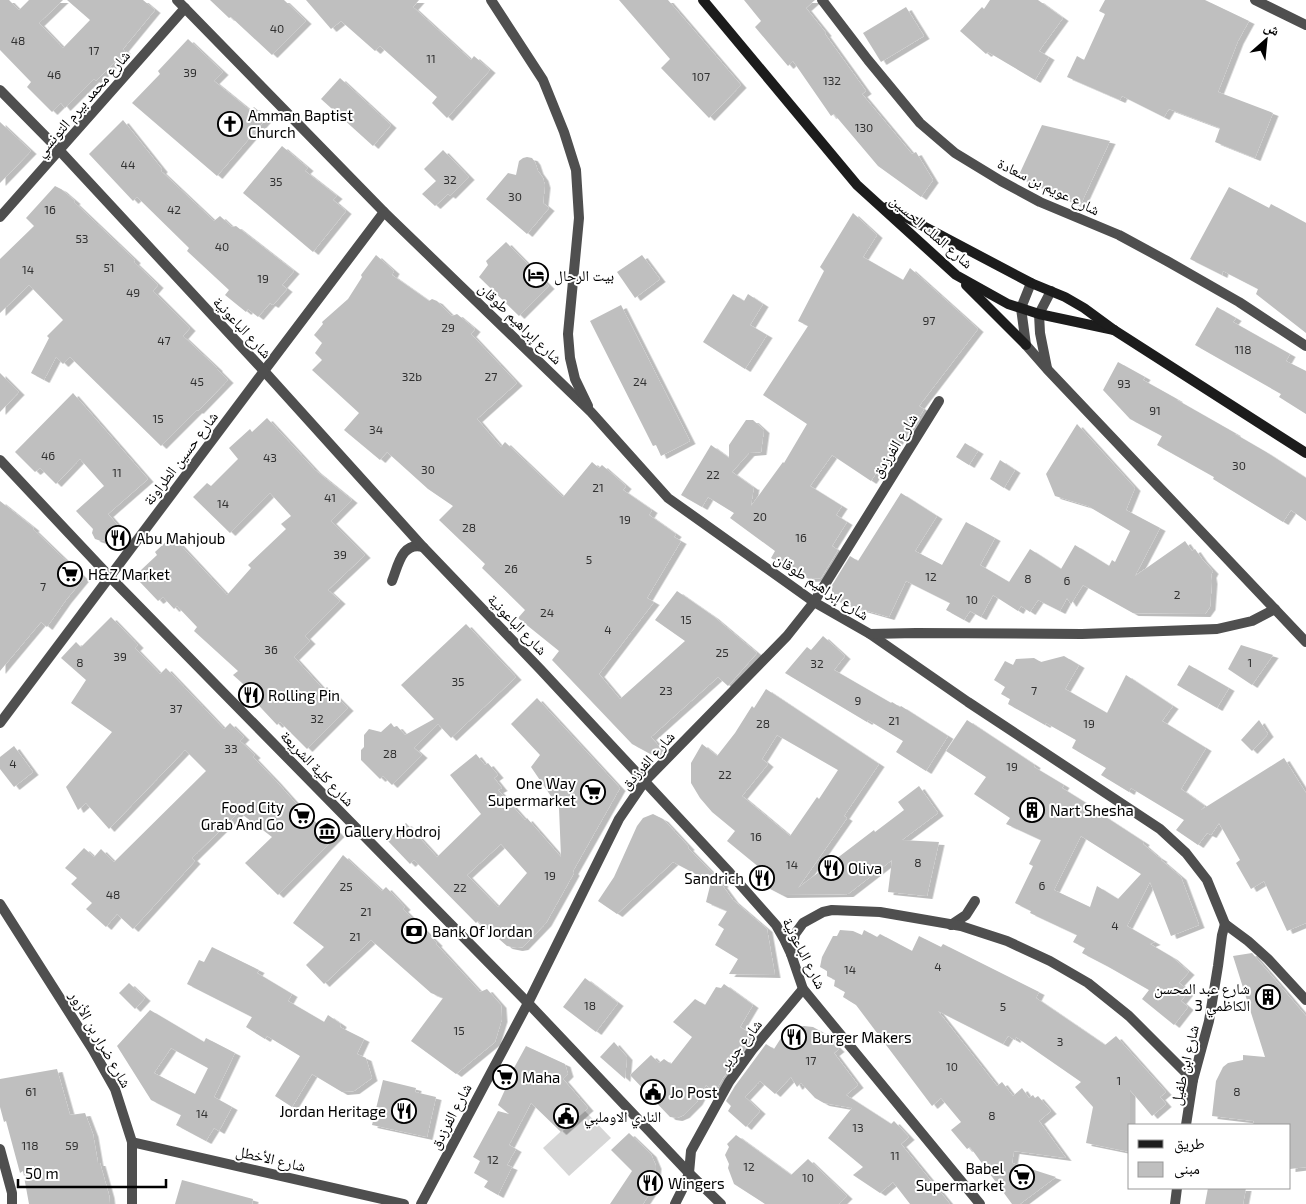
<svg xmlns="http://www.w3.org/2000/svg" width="1306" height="1204" font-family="'Exo 2','Noto Naskh Arabic',sans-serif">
<defs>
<filter id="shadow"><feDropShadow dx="5.5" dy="3" stdDeviation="0" flood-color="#0004"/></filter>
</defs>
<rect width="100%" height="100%" fill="#fff"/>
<polygon fill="#d6d6d6" points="584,1110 611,1138 569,1176 543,1148"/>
<g fill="#bfbfbf" fill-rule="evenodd" filter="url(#shadow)">
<polygon points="0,0 9,0 19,10 29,0 63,0 39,23 63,48 90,20 67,0 143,0 155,10 123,49 125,51 96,81 94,79 65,108 61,103 52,112 27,87 31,82 0,50"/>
<polygon points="210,0 284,0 306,21 272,55 231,17 229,18"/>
<polygon points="306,0 419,0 413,7 471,60 474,56 490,70 447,118 432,103 437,97 380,46 375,51 341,21 331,29"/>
<polygon points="619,0 668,0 741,85 709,118 661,68 670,59"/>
<polygon points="744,0 815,0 806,8 826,33 825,34 866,91 862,94 912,154 916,152 933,180 921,197 878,166 834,114 831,116 793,61 788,66 755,27 761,21"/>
<polygon points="990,0 1038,0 1063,18 1039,51 1049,57 1035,80 988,52 986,54 960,31 982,7 984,9"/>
<polygon points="1105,0 1205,0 1249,21 1238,41 1218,92 1273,113 1255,158 1215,142 1220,128 1169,109 1164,117 1122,96 1120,100 1067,77 1077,56 1084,60 1105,14 1099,11"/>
<polygon points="906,7 924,36 881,62 863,33"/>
<polygon points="188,39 223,72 214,81 251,111 254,107 267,118 217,176 132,103 160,74 158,71"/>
<polygon points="340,78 391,125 373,146 321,99"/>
<polygon points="123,120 162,169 161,171 214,221 220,216 232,227 236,226 294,271 282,285 287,289 273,305 270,303 258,317 248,309 246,312 225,295 229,290 187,251 189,248 137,197 133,201 89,154"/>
<polygon points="0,122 31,151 0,183"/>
<polygon points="1042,125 1110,141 1080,206 1018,177"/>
<polygon points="282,146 308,168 305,171 337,196 333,200 346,211 313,252 243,193"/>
<polygon points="443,150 469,177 450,196 448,194 435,206 422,194 436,181 424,169"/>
<polygon points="527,157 532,158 535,162 538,171 543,178 545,185 543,203 549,208 527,234 486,199 508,173 516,175 519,161 523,158"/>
<polygon points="55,186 61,189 75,201 74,202 135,260 134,262 158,285 153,291 190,328 183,336 217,368 217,369 228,380 198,411 197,410 161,446 70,357 63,364 56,357 44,380 31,373 49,338 47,336 63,320 29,285 0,313 0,259 34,226 26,218"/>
<polygon points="1229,187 1269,208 1271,204 1306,223 1306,333 1256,294 1258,289 1223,271 1222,275 1190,259"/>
<polygon points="853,213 877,235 863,257 903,280 910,268 978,329 919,406 924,409 912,430 907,427 871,481 832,455 810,486 842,506 836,515 847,522 832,546 838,550 821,578 809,579 771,558 775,551 730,518 734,513 708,497 702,507 681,495 711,445 729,458 729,445 746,420 753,420 764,430 761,452 749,453 732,472 753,487 754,486 751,506 783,462 784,463 807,424 763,395 808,326 798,321 824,271 820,267"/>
<polygon points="506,242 549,286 519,316 479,277 488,265 486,261"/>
<polygon points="376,255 394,271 392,275 429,301 432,299 437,301 452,316 457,314 475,329 471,334 517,383 477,419 501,447 505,442 563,497 592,462 599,468 602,465 626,486 623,490 652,510 649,515 676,534 674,537 681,541 647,598 654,602 599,674 620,699 685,641 655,620 677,591 713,616 757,653 728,686 718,677 651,737 664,752 658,758 632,744 552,660 559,651 518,618 525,610 482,568 485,564 439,520 453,506 428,489 387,452 380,460 344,430 359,413 312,370 322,360 315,353 322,343 314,335 323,324 322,322 348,299 362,277 361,275"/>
<polygon points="642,255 660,279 635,298 617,272"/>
<polygon points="733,294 744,301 748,294 763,304 750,325 767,335 745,369 703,342"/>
<polygon points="621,305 690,441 661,456 656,445 653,446 590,321"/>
<polygon points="1217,307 1236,318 1233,322 1290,354 1286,361 1306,371 1306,414 1279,397 1281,394 1195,345"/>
<polygon points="1118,362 1145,377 1143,380 1177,399 1177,400 1235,433 1235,434 1266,452 1306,478 1306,521 1291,510 1283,522 1213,479 1214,477 1157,445 1162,436 1130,419 1103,390"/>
<polygon points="0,373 19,392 0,412"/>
<polygon points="73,393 148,479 108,514 127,536 116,546 110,538 101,541 95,539 92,533 93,529 76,511 104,486 80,459 56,484 40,468 35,472 15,452"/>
<polygon points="267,418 315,470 352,500 331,521 365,555 328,590 340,601 305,636 310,641 294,657 324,690 327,687 348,708 307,749 280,722 277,725 248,694 251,691 233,675 238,671 194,631 197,627 177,606 174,609 163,597 158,601 139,581 140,571 157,555 155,552 172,536 227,595 251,568 248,565 286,529 281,524 291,516 270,493 230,533 193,497 207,483 211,486 238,459 229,448 250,429 252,432"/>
<polygon points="1077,424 1135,488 1126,510 1160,528 1135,576 1185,541 1192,551 1195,549 1202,559 1213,571 1211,575 1212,581 1210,607 1205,614 1133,613 1083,585 1071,604 1067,598 1060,611 1038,600 1030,612 1021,606 1018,611 993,595 981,617 970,611 964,620 946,610 950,603 906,581 889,617 850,606 834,599 831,587 850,556 858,561 901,493 937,516 915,551 942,565 966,522 995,538 980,565 1009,582 1030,549 1061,569 1075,545 1109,566 1112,560 1115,562 1130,531 1088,506 1055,496 1046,474"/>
<polygon points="965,443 978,451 969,465 956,457"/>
<polygon points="1000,460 1015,470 1004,488 990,479"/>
<polygon points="0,501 34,528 33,529 84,578 66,600 47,627 41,622 0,671"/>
<polygon points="111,617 138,645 135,648 160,674 166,668 224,729 230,723 244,737 240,741 255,755 253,757 276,781 318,828 325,820 339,834 278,895 245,863 272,837 239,812 192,858 195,861 133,929 117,914 106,927 86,909 92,903 71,884 77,878 65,868 84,848 94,857 101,849 114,862 206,771 185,750 109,829 86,803 78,810 66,787 112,732 71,703 86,680 61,658 76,642 81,647"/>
<polygon points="466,624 516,677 451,738 438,724 414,748 422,755 392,785 383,776 380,779 361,760 361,750 364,747 364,735 369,729 381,732 391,723 394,727 397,726 405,735 434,719 401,685"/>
<polygon points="823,636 845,656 834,670 891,703 892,702 900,707 901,706 948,736 926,771 896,752 903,741 868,720 867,722 785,673 807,647 811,650"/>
<polygon points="1241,645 1273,655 1252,685 1228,669"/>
<polygon points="1064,656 1079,665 1065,689 1107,713 1126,675 1173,706 1162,721 1206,748 1181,789 1205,806 1201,810 1284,758 1306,793 1306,923 1287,931 1264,881 1251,889 1236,863 1240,860 1219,823 1211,835 1207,833 1198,845 1176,830 1184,820 1131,788 1129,792 1101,775 1106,768 1072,748 1076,740 1046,723 1045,725 1008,704 1010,699 1001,694 1005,687 994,680 1005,661 1013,665 1016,659 1034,658 1041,662"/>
<polygon points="1189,665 1229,688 1217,708 1177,685"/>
<path d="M766,689L879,764L844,816L847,818L798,888L874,830L875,832L904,810L898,802L919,786L938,813L902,840L939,842L927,896L888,892L892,860L848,894L782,895L757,882L755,875L760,868L727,841L735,831L712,812L700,798L691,783V763L702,744L717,756L735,733L752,706L754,708ZM777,735L838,770L819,799L817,797L790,836L742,796L768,764L762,759Z"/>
<path d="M537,698L620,788L573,871L574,873L546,923L523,947L517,948L507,946L478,921L476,923L414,860L410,864L387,840L406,823L437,857L481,814L450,775L476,754L485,765L488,763L498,775L494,778L502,788L498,790L525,820L527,818L561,857L559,808L531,767L540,755L511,724ZM501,844L527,873L498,907L467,875Z"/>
<path d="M967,720L1035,765L1034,767L1064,785L1062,788L1102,813L1101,814L1144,842L1143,844L1157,856L1162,859L1161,860L1181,877L1199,925L1171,936L1150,882L1127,926L1155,942L1150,944L1172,957L1189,972L1179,983L1189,991L1181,1001L1188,1007L1174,1025L1142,999L1149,990L1107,966L1082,953L1085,948L1073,942L1077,935L1030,913L1031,911L1015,903L1033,866L1029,864L1041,840L1006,824L1010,818L974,794L986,777L946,751ZM1081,836L1141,874L1118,899L1097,886L1090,907L1054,890Z"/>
<polygon points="1259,720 1268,734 1252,751 1241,740"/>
<polygon points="14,746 33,772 14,787 0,769 0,757"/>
<polygon points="653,814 663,819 689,847 688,848 723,884 722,885 733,900 767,929 775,975 729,974 738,959 715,945 724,929 718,925 727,911 706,902 711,882 673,862 617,914 598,901 614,877 637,826 643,818"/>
<polygon points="343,855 382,891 386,887 405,907 403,909 437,943 436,944 480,992 487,989 501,1005 502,1019 495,1042 456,1074 411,1041 443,998 431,993 371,940 324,984 306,965 324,947 293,923"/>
<polygon points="840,930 853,931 862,935 864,930 877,937 880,934 912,951 919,936 941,947 943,944 1039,992 1036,998 1105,1045 1116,1036 1166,1092 1160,1097 1166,1104 1152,1116 1130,1090 1130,1152 1086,1143 1093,1107 1075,1087 1081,1082 1016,1037 1015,1040 1008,1036 1003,1044 938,1011 997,1086 1002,1082 1013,1096 1022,1088 1029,1098 1033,1095 1035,1098 1038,1096 1051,1111 1039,1121 1066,1158 1014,1151 1012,1163 1056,1177 1020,1204 1012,1204 970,1147 967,1149 951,1130 961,1122 941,1098 932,1106 856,1005 843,997 845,992 834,986 835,980 827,976 827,971 820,967 822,957 833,936 837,936"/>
<polygon points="212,947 259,970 257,973 292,994 288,1001 324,1022 328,1015 341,1024 340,1027 364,1039 357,1054 366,1058 372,1078 354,1091 342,1092 312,1074 292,1107 275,1096 300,1056 267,1036 265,1039 246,1027 252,1017 187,984 199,960 204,962"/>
<polygon points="1252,953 1306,1016 1306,1167 1290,1169 1290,1125 1253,1125 1254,1121 1212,1116 1216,1081 1223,1067 1228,1063 1243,1060 1243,1055 1265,1057 1233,956"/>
<polygon points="585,978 618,1003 596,1032 563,1007"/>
<polygon points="129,983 145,998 135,1009 119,993"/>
<polygon points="724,984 753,1005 740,1027 755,1036 723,1078 715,1092 706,1085 697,1102 684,1115 677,1118 670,1117 630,1075 651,1055 659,1063 664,1059 671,1064 692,1037 673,1022 695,999 705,1005 716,987 721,988"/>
<path d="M150,1010L204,1042L206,1038L235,1053L214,1097L232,1107L219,1131L214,1128L206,1141L176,1125L181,1115L151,1100L117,1046ZM171,1048L208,1068L195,1094L154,1073Z"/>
<polygon points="804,1026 813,1027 822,1032 839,1049 834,1053 858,1085 846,1095 891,1124 894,1121 909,1137 901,1144 950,1204 910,1204 893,1182 880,1193 853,1175 863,1167 828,1138 852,1108 824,1103 815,1098 801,1083 797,1087 791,1077 775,1094 760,1081 745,1097 760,1111 746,1127 728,1111 731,1106 726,1101 735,1086 766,1044 774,1049 781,1038 793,1028"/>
<polygon points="614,1042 627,1057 625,1079 600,1057"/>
<polygon points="526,1046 565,1064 568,1074 563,1079 588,1108 561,1132 531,1103 509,1145 516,1149 507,1165 512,1167 498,1195 484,1187 488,1181 474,1173 480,1161 473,1157 498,1111 509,1114 498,1105 509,1081 509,1077"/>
<polygon points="57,1069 70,1115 85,1113 93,1134 98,1163 100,1163 109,1195 110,1204 29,1204 23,1171 20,1173 6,1121 4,1122 0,1107 0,1079"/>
<polygon points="383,1080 416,1088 415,1092 436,1097 427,1137 372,1125"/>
<polygon points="629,1133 651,1154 656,1166 654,1187 643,1204 610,1204 632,1171 611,1150"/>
<polygon points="736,1135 791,1175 808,1159 847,1196 839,1204 765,1204 734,1184 728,1168 729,1164 725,1155 729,1147 727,1144"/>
<polygon points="182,1180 253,1199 252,1204 175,1204"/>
<polygon points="1208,1188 1246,1188 1243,1204 1205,1204"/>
</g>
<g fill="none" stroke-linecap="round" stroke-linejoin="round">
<g stroke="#4f4f4f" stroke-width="10">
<path d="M392,581C398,566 402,541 423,547"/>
<polyline points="951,925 966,915 975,901"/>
</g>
<g stroke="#4f4f4f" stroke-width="10">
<polyline points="177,0 384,212 591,412 668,498 814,602 870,634 968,702 1160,829 1186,853 1207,880 1225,924"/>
<polyline points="491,0 543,80 564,132 576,170 579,218 568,334 570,358 575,379 588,406"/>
<polyline points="822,0 868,60 920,123 955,153 1001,181 1040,202 1119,235 1167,261 1239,302 1306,346"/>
<polyline points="0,217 185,8"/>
<polyline points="264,371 384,212"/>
<polyline points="870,634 916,633 1082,634 1217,629 1252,621 1275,609"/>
<polyline points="1225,924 1248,941 1268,959 1306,1000"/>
<polyline points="791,954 795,934 803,923 823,912 832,910 880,912 961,926 1007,941 1050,961 1088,983 1129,1016 1193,1080"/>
<polyline points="1186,1125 1193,1080 1209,1021 1218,966 1222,935 1225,924"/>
<polyline points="132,1142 404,1204"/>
<polyline points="0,1149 12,1193 12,1204"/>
<polyline points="421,1204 528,1003 619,819 645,781 787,636 814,602 939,401"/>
<polyline points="675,1204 683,1188 689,1173 691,1151 729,1082 752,1050 803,989"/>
<polyline points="1175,1204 1177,1188"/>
</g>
<g stroke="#4f4f4f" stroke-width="10">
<polyline points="1255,0 1306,25"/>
<polyline points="0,90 60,151 264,371 423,547 540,669 730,873 776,925 784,939 791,954 803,989 980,1204"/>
<polyline points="1031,283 1021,308 1026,345 1047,369 1306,642"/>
<polyline points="1047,368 1040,333 1039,314 1051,291"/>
<polyline points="0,460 110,577 528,1003 689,1173 721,1204"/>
<polyline points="0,723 264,371"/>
<polyline points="0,904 93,1050 115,1089 132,1142 132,1204"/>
</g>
<g stroke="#1c1c1c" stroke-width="10">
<polyline points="703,0 857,185 956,275 1008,304 1039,314 1114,330"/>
<polyline points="887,207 1031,283 1065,297 1084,308 1114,330 1306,453"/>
<polyline points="966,285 1026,345"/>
</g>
</g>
<defs>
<symbol id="church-ring" viewBox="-11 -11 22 22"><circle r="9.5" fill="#fff" stroke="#000" stroke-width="1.5"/><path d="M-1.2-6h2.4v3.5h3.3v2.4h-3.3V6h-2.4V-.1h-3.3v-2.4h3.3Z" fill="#000"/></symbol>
<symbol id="hotel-ring" viewBox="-11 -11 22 22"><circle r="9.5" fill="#fff" stroke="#000" stroke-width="1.5"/><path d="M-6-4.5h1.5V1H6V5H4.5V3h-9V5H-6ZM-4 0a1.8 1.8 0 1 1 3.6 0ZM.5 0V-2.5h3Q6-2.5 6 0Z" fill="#000"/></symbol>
<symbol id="restaurant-ring" viewBox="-11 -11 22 22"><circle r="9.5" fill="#fff" stroke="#000" stroke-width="1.5"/><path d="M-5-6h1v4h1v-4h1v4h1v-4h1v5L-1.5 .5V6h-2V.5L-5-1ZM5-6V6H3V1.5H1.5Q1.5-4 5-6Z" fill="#000"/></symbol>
<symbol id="supermarket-ring" viewBox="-11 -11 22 22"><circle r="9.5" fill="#fff" stroke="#000" stroke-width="1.5"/><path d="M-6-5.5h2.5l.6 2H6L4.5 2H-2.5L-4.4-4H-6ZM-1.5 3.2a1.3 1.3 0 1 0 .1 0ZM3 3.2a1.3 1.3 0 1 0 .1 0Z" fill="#000"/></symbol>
<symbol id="building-ring" viewBox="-11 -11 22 22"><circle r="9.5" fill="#fff" stroke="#000" stroke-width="1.5"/><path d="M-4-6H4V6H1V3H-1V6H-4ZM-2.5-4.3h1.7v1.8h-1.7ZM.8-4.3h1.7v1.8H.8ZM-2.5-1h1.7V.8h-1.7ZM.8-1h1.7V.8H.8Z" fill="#000"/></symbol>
<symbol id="museum-ring" viewBox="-11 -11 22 22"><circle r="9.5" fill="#fff" stroke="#000" stroke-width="1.5"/><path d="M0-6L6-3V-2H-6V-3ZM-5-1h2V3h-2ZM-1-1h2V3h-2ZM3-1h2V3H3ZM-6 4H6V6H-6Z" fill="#000"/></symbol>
<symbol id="bank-ring" viewBox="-11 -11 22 22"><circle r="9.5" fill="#fff" stroke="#000" stroke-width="1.5"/><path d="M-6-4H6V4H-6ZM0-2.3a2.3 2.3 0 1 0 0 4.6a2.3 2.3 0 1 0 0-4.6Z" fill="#000"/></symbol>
<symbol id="civic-ring" viewBox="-11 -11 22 22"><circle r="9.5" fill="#fff" stroke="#000" stroke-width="1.5"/><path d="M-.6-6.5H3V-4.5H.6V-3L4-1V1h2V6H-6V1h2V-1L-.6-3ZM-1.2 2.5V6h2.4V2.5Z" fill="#000"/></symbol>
</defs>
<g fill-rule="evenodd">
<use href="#church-ring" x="216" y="110" width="28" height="28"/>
<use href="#hotel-ring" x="522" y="261" width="28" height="28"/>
<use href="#restaurant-ring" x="104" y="524" width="28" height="28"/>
<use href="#supermarket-ring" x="56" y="560" width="28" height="28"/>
<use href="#restaurant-ring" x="237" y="681" width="28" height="28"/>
<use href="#supermarket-ring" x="579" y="778" width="28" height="28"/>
<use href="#building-ring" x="1018" y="796" width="28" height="28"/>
<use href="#supermarket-ring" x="288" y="802" width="28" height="28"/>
<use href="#museum-ring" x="313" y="817" width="28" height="28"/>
<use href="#restaurant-ring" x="817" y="854" width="28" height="28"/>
<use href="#restaurant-ring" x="748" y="864" width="28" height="28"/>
<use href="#bank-ring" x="400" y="917" width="28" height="28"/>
<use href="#building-ring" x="1254" y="983" width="28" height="28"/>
<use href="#restaurant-ring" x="780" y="1023" width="28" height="28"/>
<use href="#supermarket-ring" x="491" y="1063" width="28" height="28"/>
<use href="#civic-ring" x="639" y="1078" width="28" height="28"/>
<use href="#restaurant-ring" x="390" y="1097" width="28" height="28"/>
<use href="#civic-ring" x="552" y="1102" width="28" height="28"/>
<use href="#supermarket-ring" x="1008" y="1163" width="28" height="28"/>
<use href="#restaurant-ring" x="636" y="1169" width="28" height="28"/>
</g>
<g text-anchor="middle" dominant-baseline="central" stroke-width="4" stroke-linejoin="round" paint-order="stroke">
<g font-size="12" fill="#303030">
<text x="277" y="28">40</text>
<text x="18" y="40">48</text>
<text x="94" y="50">17</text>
<text x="431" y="58">11</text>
<text x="190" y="72">39</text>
<text x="54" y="74">46</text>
<text x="701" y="76">107</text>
<text x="832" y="80">132</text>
<text x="864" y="127">130</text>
<text x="128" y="164">44</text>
<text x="450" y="179">32</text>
<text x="276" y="181">35</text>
<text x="515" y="196">30</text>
<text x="50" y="209">16</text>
<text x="174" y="209">42</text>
<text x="82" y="238">53</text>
<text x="222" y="246">40</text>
<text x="109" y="267">51</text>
<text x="28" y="269">14</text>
<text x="263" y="278">19</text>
<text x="133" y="292">49</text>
<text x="929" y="320">97</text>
<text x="448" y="327">29</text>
<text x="164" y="340">47</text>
<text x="1243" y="349">118</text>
<text x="412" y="376">32b</text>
<text x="491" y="376">27</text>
<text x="197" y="381">45</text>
<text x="640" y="381">24</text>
<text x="1124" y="383">93</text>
<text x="1155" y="410">91</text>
<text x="158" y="418">15</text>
<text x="376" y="429">34</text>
<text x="48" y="455">46</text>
<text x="270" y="457">43</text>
<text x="1239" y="465">30</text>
<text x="428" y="469">30</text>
<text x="117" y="472">11</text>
<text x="713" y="474">22</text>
<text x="598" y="487">21</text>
<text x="330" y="497">41</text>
<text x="223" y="503">14</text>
<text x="760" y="516">20</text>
<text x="625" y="519">19</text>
<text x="469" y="527">28</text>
<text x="801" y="537">16</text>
<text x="340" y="554">39</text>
<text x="589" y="559">5</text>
<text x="511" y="568">26</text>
<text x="931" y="576">12</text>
<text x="1028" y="578">8</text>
<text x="1067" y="580">6</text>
<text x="43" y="586">7</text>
<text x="1177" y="594">2</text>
<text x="972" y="599">10</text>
<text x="547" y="612">24</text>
<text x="686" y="619">15</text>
<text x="608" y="629">4</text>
<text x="271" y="649">36</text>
<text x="722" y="652">25</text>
<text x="120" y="656">39</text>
<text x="80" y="662">8</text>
<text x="1250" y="662">1</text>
<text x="817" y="663">32</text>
<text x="458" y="681">35</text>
<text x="666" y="690">23</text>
<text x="1034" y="690">7</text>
<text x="858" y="700">9</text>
<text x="176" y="708">37</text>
<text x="317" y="718">32</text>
<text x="894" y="720">21</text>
<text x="763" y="723">28</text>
<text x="1089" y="723">19</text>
<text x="231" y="748">33</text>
<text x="390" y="753">28</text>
<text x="13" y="763">4</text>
<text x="1012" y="766">19</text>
<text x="725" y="774">22</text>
<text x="756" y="836">16</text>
<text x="918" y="862">8</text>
<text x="792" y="864">14</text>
<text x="550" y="875">19</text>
<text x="1042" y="885">6</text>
<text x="346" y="886">25</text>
<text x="460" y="887">22</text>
<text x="113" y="894">48</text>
<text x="366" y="911">21</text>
<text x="1115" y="925">4</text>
<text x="355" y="936">21</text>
<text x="938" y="966">4</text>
<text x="850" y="969">14</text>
<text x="590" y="1005">18</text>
<text x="1003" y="1006">5</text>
<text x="459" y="1030">15</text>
<text x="1060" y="1041">3</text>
<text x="811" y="1060">17</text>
<text x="952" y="1066">10</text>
<text x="1119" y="1080">1</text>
<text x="31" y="1091">61</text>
<text x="1237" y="1091">8</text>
<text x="202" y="1113">14</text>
<text x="992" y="1115">8</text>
<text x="858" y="1127">13</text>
<text x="30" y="1145">118</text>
<text x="72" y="1145">59</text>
<text x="895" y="1155">11</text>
<text x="493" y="1159">12</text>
<text x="749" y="1166">12</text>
<text x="808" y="1177">10</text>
</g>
<g font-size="15" fill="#000" stroke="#fff">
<text transform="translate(82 103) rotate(-49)">شارع محمد بيرم التونسي</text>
<text transform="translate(1049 186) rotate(26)">شارع عويم بن سعادة</text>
<text transform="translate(932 231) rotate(41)">شارع الملك الحسين</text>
<text transform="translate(521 323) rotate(44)">شارع إبراهيم طوقان</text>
<text transform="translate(243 327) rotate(47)">شارع الباعونية</text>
<text transform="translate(894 445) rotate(-58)">شارع الفرزدق</text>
<text transform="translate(180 458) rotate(-53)">شارع حسين الطراونة</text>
<text transform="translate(822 586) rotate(33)">شارع إبراهيم طوقان</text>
<text transform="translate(518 624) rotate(46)">شارع الباعونية</text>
<text transform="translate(647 760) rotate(-48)">شارع الفرزدق</text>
<text transform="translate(318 768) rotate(46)">شارع كلية الشريعة</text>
<text transform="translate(805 953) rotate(63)">شارع الباعونية</text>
<text transform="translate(101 1039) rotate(60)">شارع ضرار بن الأزور</text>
<text transform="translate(740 1044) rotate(-52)">شارع جرير</text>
<text transform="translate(1184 1065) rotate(-77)">شارع ابن طفيل</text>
<text transform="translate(450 1116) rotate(-62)">شارع الفرزدق</text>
<text transform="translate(271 1158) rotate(13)">شارع الأخطل</text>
</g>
<g font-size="15" fill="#000" stroke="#fff" text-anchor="start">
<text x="248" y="115">Amman Baptist<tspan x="248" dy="17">Church</tspan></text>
<text x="554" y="275">بيت الرحال</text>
<text x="136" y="538">Abu Mahjoub</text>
<text x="88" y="574">H&amp;Z Market</text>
<text x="268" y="695">Rolling Pin</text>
<text x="576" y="783" text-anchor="end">One Way<tspan x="576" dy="17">Supermarket</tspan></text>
<text x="284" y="807" text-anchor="end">Food City<tspan x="284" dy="17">Grab And Go</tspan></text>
<text x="1050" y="810">Nart Shesha</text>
<text x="344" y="831">Gallery Hodroj</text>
<text x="848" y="868">Oliva</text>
<text x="744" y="878" text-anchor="end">Sandrich</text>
<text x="432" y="931">Bank Of Jordan</text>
<text x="1250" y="988" text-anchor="end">شارع عبد المحسن<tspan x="1250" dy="17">الكاظمي 3</tspan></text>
<text x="812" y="1037">Burger Makers</text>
<text x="522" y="1077">Maha</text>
<text x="670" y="1092">Jo Post</text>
<text x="386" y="1111" text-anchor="end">Jordan Heritage</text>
<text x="584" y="1116">النادي الاوملبي</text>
<text x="1004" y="1168" text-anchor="end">Babel<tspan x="1004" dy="17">Supermarket</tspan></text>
<text x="668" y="1183">Wingers</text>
</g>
</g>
<rect x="1128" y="1124" width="162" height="65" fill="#ffffff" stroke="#999999"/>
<rect x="1138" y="1140" width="25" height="8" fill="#1c1c1c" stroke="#999999"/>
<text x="1174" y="1149" font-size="15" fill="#000000">طريق</text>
<rect x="1138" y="1162" width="25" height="15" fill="#bfbfbf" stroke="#999999"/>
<text x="1174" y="1174" font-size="15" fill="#000000">مبنى</text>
<g transform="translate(1266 40) rotate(27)" stroke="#ffffff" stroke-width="4" paint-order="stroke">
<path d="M0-4L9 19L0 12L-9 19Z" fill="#000000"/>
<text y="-8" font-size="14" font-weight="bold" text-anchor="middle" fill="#000000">ش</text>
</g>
<path d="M18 1179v8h148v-8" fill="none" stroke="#000000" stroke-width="2.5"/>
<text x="25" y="1179" font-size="15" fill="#000000" stroke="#ffffff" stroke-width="4" paint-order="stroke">50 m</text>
</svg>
